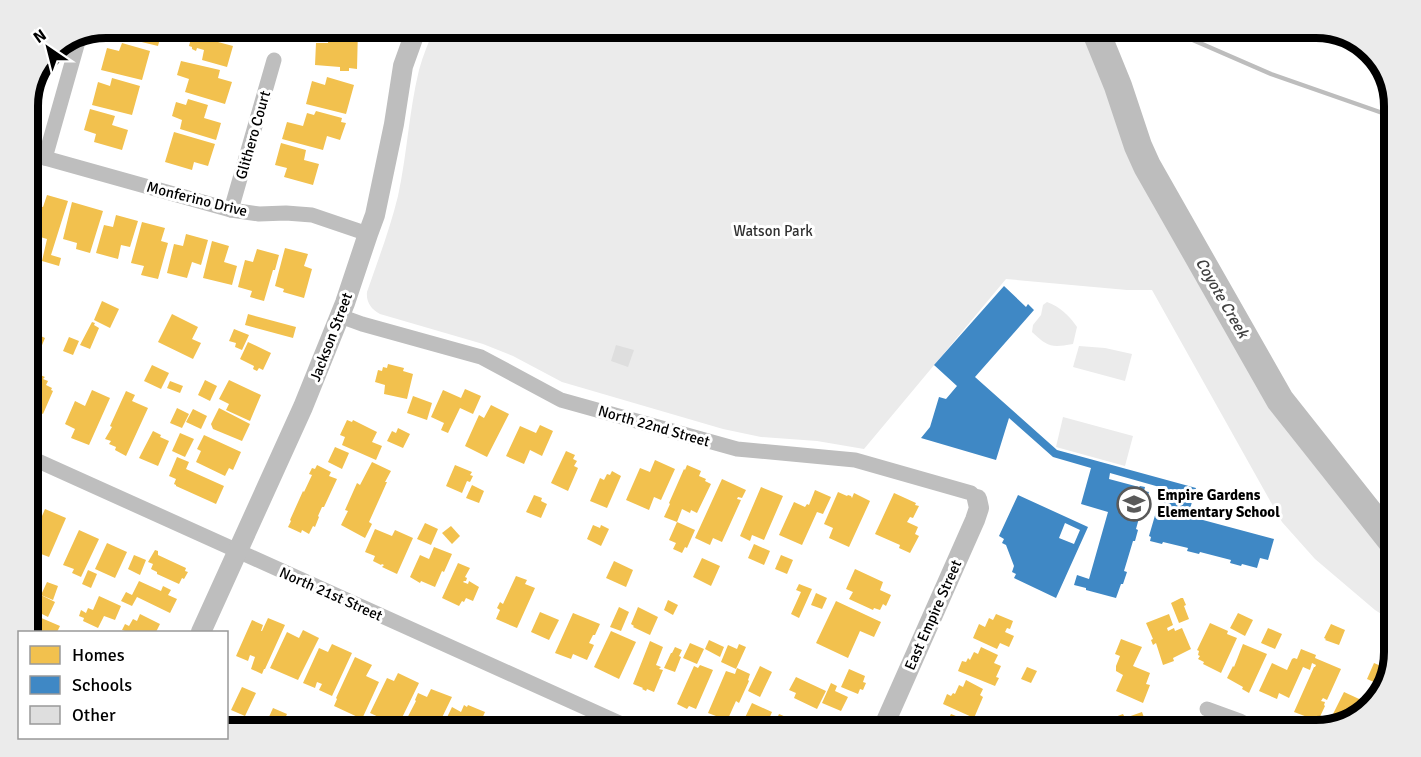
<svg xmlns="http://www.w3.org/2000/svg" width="1421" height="757" font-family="Signika,sans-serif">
<rect width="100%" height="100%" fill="#fff"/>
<g fill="#ebebeb">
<path d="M435,27H1096L1113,71L1183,227L1317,444L1394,543V622L1375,610L1315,559L1282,522L1152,290H1127L1006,279L864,449L817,441L761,437L723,429L562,382L513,356L483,344L380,314C371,309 366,302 367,292C378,260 390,229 398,196C407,155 409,111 419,70C423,55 429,41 435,27Z"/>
<path d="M1047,302C1060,307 1069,315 1077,327L1073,344C1051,348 1048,347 1032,332L1033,325L1041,315L1043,305Z"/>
<polygon points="1079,346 1105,348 1132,354 1125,381 1073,367"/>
<polygon points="1063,417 1133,436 1125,466 1056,447"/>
</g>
<g fill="#f2c14e">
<polygon points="124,27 163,27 158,46 121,37"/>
<polygon points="194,27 203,27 221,32 218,42 233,46 227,67 202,60 204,50 197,48 196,51 192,49 192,47 189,46"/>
<polygon points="349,28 358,29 357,69 349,68 349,71 340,71 340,67 315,65 316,43 328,43 329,34 348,35"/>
<polygon points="122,43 150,51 142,80 101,70 107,48 119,51"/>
<polygon points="181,61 220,70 218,78 232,82 225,104 185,92 189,79 177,75"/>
<polygon points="327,77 354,85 346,114 306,104 312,81 325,85"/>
<polygon points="112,78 140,86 132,115 92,105 98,82 110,86"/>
<polygon points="188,99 208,105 204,118 221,123 216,140 180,129 182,120 172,116 176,102 186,105"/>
<polygon points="90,109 115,116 112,125 128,130 122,150 94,142 96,134 84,130"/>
<polygon points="316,111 342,118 341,122 346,123 340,140 327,136 323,150 282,139 287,122 303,126 307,113 314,115"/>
<polygon points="174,132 215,144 208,166 194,162 192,170 165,162"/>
<polygon points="281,143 306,150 304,160 319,164 313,185 284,177 287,168 275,165"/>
<polygon points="47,195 68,201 51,255 61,258 59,266 42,261 47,239 27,233 35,205 43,207"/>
<polygon points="72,202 103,211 90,253 76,249 77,243 63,239"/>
<polygon points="116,215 138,221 130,247 121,245 118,259 96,253 104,225 113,227"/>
<polygon points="142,222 165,228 161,241 168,243 158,279 141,275 144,266 131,263"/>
<polygon points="186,234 208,240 201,265 192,262 187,278 167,273 174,244 183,246"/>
<polygon points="212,241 229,246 224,262 237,266 232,285 203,278"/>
<polygon points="285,248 308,254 304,266 312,269 304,298 283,292 284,289 275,286"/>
<polygon points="257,249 279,255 275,270 273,270 264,301 250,297 252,291 238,287 245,260 253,262"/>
<polygon points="102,301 119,309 110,328 94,320"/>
<polygon points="1384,313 1394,315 1394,329 1381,326"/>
<polygon points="172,314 198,327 192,339 201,343 193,359 158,342"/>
<polygon points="248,314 296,327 293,338 245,325"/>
<polygon points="92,322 95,323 94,325 99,328 90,349 80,345"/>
<polygon points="234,329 249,335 242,350 235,347 236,343 229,341"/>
<polygon points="28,330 45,338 40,350 38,350 36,354 27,349"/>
<polygon points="69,337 79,341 73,355 63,351"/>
<polygon points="248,342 271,353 263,370 259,368 257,371 253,369 254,366 240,359"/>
<polygon points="388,364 404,368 403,371 413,374 407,399 384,394 385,385 375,382 378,370 382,371 383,367 387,368"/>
<polygon points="152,365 169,373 161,389 144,381"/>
<polygon points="33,372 45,377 43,379 48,381 46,385 52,388 51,390 53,391 43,414 27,406 27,381 31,373 33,374"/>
<polygon points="205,380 217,386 210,401 198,395"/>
<polygon points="229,380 261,395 250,421 226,410 229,404 219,399"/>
<polygon points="170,381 183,386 180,393 167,388"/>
<polygon points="465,389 481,396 473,414 460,408 448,433 441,430 444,423 431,417 443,390 461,398"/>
<polygon points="92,390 110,398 89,445 71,438 75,429 65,424 75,401 85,406"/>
<polygon points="126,391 135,395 132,401 148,408 126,456 115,450 116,447 109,444 111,441 105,439 112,427 110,426"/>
<polygon points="413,396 432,403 427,420 407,413"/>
<polygon points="491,405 509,414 487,457 465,446 479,415 484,418"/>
<polygon points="177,408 189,414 182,428 170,423"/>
<polygon points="219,408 250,424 242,441 213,429 211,424"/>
<polygon points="193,409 207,416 201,429 186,422"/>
<polygon points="347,420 352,422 353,420 377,432 372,442 382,446 376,460 342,445 345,437 340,435"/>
<polygon points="540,425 553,431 542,456 530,450 524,464 506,456 520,426 536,433"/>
<polygon points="398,428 410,434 403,448 387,441 392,431 396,433"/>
<polygon points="153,431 161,435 160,437 169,441 158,466 139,458"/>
<polygon points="180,433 194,439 185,457 172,451"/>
<polygon points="204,435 241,452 233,470 229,468 225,476 196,462 201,451 197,449"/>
<polygon points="335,447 349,453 342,469 328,462"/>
<polygon points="566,451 575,455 573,459 577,461 574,466 578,468 568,491 551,483"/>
<polygon points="177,457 189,462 186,469 224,486 216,504 176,486 176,485 174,484 176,479 169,476"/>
<polygon points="655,460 675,469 661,500 654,497 649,510 626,500 640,468 650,472"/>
<polygon points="372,462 391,471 385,482 387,482 369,522 372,524 365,538 341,525 348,511 345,510 357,483 360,485"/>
<polygon points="317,465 331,472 329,476 337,479 324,507 322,507 318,516 319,517 315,527 313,526 309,534 302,530 301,533 288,527 291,521 290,520 303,491 304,492 312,475 309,474 312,468 315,469"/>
<polygon points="455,465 472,472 470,475 473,476 470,482 467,481 462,493 446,486"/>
<polygon points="687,465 701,471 699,476 706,479 705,481 711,484 697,513 691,510 690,513 682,509 677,522 664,517 670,504 669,503 684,469 685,470"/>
<polygon points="612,471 621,476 607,508 590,501 600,478 604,480 607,474 610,475"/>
<polygon points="722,479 746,490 742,498 738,497 737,499 741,500 722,542 713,538 710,545 695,538"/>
<polygon points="472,485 484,491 479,503 466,498"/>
<polygon points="761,487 783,496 764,540 752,535 750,541 740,536"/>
<polygon points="815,490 831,497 823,514 817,512 802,545 779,535 794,502 805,507 807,504 809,505"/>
<polygon points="838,492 847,496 848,495 851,496 852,498 854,493 870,501 849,547 829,538 833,528 824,524"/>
<polygon points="894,493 916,503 915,505 919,506 913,518 910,517 907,522 918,527 915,534 919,536 910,553 899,548 900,545 875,534"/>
<polygon points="534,495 542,498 541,501 547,504 541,518 526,512"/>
<polygon points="45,509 66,518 49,557 28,549"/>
<polygon points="677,522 695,530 687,548 685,547 682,553 673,549 676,543 669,540"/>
<polygon points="425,523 438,529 431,545 417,539"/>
<polygon points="593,525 600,528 601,525 609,529 601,546 587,539"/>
<polygon points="451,526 460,536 452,544 442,533"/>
<polygon points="375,529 392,536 395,530 413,538 397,574 382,567 384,565 382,564 381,565 373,561 375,556 365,552"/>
<polygon points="79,530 99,539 81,577 72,573 74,569 63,565"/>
<polygon points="107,543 127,552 115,578 95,569"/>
<polygon points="754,544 770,551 764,565 748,558"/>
<polygon points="434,547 452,554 444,572 442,571 435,587 421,581 420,583 410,577 420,555 429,559"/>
<polygon points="155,550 158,551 158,555 186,568 185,571 188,572 184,579 182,578 179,584 157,574 157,572 151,569 153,564 148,562"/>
<polygon points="134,555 146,560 140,575 128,569"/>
<polygon points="781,555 793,560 787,574 775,569"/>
<polygon points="702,558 720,566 711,586 693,577"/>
<polygon points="614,561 633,570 626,587 606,578"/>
<polygon points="458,563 470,568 465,577 467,578 466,581 464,581 463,582 468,584 469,581 479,587 473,601 466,598 464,602 462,601 459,606 442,598"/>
<polygon points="855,569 883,582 880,590 891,595 886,606 883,604 880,610 874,608 873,610 849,599 853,592 846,589"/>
<polygon points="88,570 97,574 91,588 82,584"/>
<polygon points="516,576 527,580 525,584 535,588 517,628 496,619 500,610 497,608 500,602 503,604"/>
<polygon points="139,581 161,591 163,586 171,590 168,595 177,599 170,613 137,597 132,606 121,601 126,592 132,595"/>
<polygon points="47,582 58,586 53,600 41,595"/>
<polygon points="799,584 812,589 799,618 791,614 801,592 796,590"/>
<polygon points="816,593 827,598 822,609 811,605"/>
<polygon points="41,595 55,602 48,617 34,610"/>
<polygon points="99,596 121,606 115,620 104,616 98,628 83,621 84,618 79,616 81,610 86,613 88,608 93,610"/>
<polygon points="1181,598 1183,598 1186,605 1184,606 1189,619 1179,623 1171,603"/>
<polygon points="668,600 678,605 673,615 664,610"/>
<polygon points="836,601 881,622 874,637 860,631 848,658 816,643"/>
<polygon points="619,607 629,612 621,631 610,627"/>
<polygon points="638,607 658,617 650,635 633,627 634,626 631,624"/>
<polygon points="540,612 559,620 549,640 531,632"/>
<polygon points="573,613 600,624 595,635 593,635 589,643 594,645 587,660 573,654 571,659 555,653"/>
<polygon points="1238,613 1253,620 1245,636 1230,628"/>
<polygon points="140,614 160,624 156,632 128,632 122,630 125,624 129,626 133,619 137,621"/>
<polygon points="996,614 1013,621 1010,629 1007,628 1005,632 1014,636 1009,647 1000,643 997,649 973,638 979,624 985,627 989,618 993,620"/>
<polygon points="1169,614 1173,625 1167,628 1168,631 1174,628 1175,631 1182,628 1191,649 1173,658 1174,661 1163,665 1156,643 1153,645 1151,640 1153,639 1146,623"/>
<polygon points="39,617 60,626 57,632 32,632"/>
<polygon points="268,618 285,625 265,669 264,669 262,674 251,669 255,657 250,655 248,661 236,656 252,620 263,625 261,631 262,631"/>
<polygon points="1210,623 1228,631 1227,634 1237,638 1221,673 1203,664 1204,662 1198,659 1200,656 1198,655 1199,651 1197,650"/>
<polygon points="1331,624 1345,630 1339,645 1325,640 1326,639 1324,638"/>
<polygon points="1268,628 1282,634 1275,649 1261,643"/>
<polygon points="303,630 319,638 298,680 270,668 287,632 299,638"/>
<polygon points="611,631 636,642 619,679 594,667"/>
<polygon points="1121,639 1142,647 1133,666 1150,673 1146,684 1150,685 1143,703 1116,691 1123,675 1116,671 1116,666 1120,656 1115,654"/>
<polygon points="709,640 724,647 720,657 705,649"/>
<polygon points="650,641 663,647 656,665 661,667 659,669 663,670 654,692 647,689 646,691 642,689 643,688 633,684"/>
<polygon points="690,643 704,649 697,664 683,658"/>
<polygon points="332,644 352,653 332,696 319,690 322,684 317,682 315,688 303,683 319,648 328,652"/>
<polygon points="739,644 746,647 736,669 721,662 728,645 737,649"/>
<polygon points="1243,644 1267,654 1249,693 1242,689 1243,687 1227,678 1233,666 1234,667"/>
<polygon points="675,647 682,650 679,656 681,657 675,672 664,668 671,653 672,653"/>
<polygon points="981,647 998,655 994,663 1001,666 996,677 999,678 995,686 958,671 962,661 966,662 968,658 970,660 974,652 978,654"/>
<polygon points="1301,649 1316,655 1315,658 1341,669 1327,700 1323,698 1321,701 1325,702 1324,705 1325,706 1318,721 1294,712 1314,667 1315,667 1316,665 1312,663 1310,670 1303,667 1289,698 1279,693 1277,699 1259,691 1272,663 1287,670 1292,659 1294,658 1297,659"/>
<polygon points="355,657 372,665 366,676 379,682 362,719 334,706 337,699 336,698"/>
<polygon points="1374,663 1390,670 1383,686 1367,679"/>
<polygon points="700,665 713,670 696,709 689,706 687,709 677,704 694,666 698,668"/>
<polygon points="760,666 772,672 760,697 748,691"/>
<polygon points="1027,667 1037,671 1031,683 1021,679"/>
<polygon points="737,668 750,674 748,680 749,681 739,703 736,701 727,721 721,718 719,722 714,720 716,716 708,713 726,671 735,674"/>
<polygon points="849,669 865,676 863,682 866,683 863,690 860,689 858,694 841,687"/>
<polygon points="398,673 419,683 398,726 370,713 387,678 394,681"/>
<polygon points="796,677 826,691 817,709 794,698 796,693 789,690"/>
<polygon points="966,680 983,689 980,695 983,697 974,718 943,704 947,694 951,696 953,693 955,694 959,685 963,687"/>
<polygon points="831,683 837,686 835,691 848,697 841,711 822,703"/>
<polygon points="242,687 256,693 245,716 231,710"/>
<polygon points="431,689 452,697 436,730 408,730 402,728 416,701 415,700 418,693 427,697"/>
<polygon points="1344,692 1370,704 1359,717 1327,726"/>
<polygon points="752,703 772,712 764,730 744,730 740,728"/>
<polygon points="464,705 467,707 468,705 485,712 477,730 441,730 452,707 461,712"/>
<polygon points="273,708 287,714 280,730 268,730 264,728"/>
<polygon points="1142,712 1146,723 1143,724 1145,730 1102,730 1099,723 1123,714 1125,718"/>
<polygon points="779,714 793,720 793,718 804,722 800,730 772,730"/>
<polygon points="951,714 968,721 965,727 971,730 931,730 933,727 937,729 938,726 940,727 944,719 948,720"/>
<polygon points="502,721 517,728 516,730 483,730 486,724 495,728 496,726 499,728"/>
</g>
<g fill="#3f88c5" fill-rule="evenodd">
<polygon points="1004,286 1026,307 1028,304 1034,310 975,377 1057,450 1196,488 1188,516 1274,539 1268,560 1260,558 1257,568 1242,564 1241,566 1230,563 1231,560 1200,552 1199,554 1187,551 1188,548 1163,542 1162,544 1150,541 1151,537 1149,536 1163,488 1110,473 1109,479 1139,487 1140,486 1145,487 1144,491 1149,492 1146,501 1144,500 1136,529 1138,530 1135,541 1133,541 1124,571 1127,572 1123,584 1121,584 1116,598 1086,590 1086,588 1074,585 1077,575 1089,579 1108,512 1081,504 1091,468 1053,457 1009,418 996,460 921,438 930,427 939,397 946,399 957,386 934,365"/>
<path d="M1018,495L1088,527L1056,598L1014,578L1016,574L1012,572L1014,566L1006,545L1002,543L1004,539L999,536ZM1065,523L1080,530L1074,544L1059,538Z"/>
</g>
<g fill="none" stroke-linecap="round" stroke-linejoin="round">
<polyline stroke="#bdbdbd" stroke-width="4.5" points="1163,27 1271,74 1394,117"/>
<polyline stroke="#bdbdbd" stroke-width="28" points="1094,27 1118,86 1138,146 1147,166 1280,400 1394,544"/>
</g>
<polygon fill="#dedede" points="616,345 634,350 628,367 611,361"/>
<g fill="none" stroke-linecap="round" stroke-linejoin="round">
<g stroke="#bebebe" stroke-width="15">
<polyline points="27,153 231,210 259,214 286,213 312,215 368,234"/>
<polyline points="45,158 79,38"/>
<polyline points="231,210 274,60"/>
<polyline points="340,316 362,324 481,357 561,400 737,449 855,460 971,493 977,499"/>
<polyline points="27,456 635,730"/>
<polyline points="1207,709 1240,721 1256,730"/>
</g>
<g stroke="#bebebe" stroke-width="20">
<polyline points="201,632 303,407 345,303 368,234 375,215 394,124 403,66 417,27"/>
<polyline points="882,730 975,520 979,508 977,499"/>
</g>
</g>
<defs>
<symbol id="school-ring" viewBox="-11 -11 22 22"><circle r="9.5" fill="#fff" stroke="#595959" stroke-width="1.5"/><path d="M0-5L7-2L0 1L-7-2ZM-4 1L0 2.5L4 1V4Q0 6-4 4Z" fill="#595959"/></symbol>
</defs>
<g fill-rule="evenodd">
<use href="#school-ring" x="1115" y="485" width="38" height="38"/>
</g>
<g text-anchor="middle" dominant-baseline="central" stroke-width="6" stroke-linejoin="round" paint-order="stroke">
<g font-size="15" fill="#000" stroke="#fff">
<text transform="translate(253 135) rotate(-74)">Glithero Court</text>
<text transform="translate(197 199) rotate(14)">Monferino Drive</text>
<text transform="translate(331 337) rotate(-69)">Jackson Street</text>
<text transform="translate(654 426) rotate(16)">North 22nd Street</text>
<text transform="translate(331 594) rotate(24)">North 21st Street</text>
<text transform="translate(933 615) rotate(-66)">East Empire Street</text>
</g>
<g font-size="15" fill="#313131" stroke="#fff">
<text x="773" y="231">Watson Park</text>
</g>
<g font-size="15" font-weight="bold" fill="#000" stroke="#fff" text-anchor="start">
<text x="1157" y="495">Empire Gardens<tspan x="1157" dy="17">Elementary School</tspan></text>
</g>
<g font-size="16" font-style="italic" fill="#424242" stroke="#fff">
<text transform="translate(1222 298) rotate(60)">Coyote Creek</text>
</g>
</g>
<path d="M0 0H1421V757H0ZM106 38H1316A68 68 0 0 1 1384 106V652A68 68 0 0 1 1316 720H106A68 68 0 0 1 38 652V106A68 68 0 0 1 106 38Z" fill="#ebebeb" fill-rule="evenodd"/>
<path fill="none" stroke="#000" stroke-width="8" d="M106 38H1316A68 68 0 0 1 1384 106V652A68 68 0 0 1 1316 720H106A68 68 0 0 1 38 652V106A68 68 0 0 1 106 38Z"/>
<rect x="18" y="631" width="210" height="108" fill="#ffffff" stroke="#999999" stroke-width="1.5"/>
<rect x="30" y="646" width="30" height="18" fill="#f2c14e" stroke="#999999" stroke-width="1.5"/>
<text x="72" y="661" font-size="18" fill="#000000">Homes</text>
<rect x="30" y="676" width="30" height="18" fill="#3f88c5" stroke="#999999" stroke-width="1.5"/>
<text x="72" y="691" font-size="18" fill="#000000">Schools</text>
<rect x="30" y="706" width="30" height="18" fill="#dedede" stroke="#999999" stroke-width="1.5"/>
<text x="72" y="721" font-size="18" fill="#000000">Other</text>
<g transform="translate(48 48) rotate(325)" stroke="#ffffff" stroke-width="4.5" paint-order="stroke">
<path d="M0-4.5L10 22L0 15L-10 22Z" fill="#000000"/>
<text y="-9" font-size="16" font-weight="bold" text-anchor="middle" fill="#000000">N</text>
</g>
</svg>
